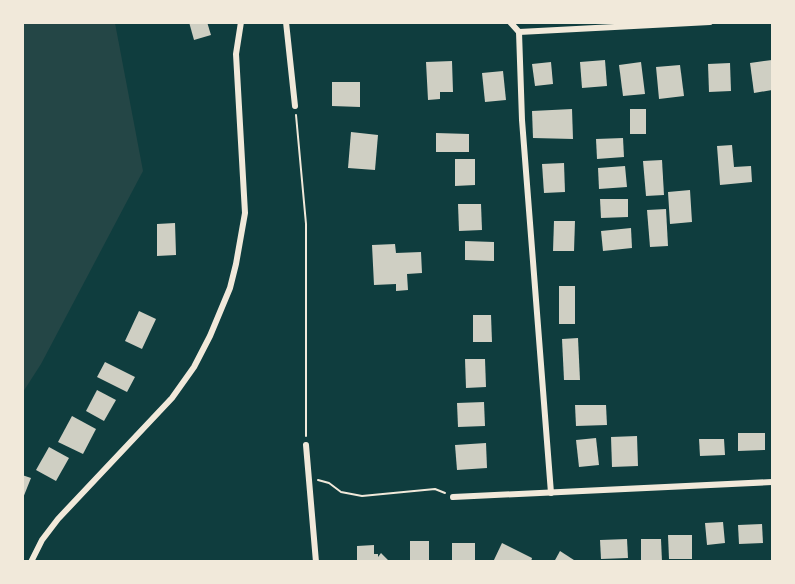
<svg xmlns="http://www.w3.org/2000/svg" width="795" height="584" font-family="Manrope,sans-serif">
<rect width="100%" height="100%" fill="#0f3d3e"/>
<polygon fill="#244646" points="23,22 115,23 143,171 41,364 23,392"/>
<g fill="#cfcfc3">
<polygon points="189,22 207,22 211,35 194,40"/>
<polygon points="605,60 607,86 582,88 580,62"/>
<polygon points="772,60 772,90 754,93 750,63"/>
<polygon points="452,61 453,92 440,92 440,99 428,100 426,62"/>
<polygon points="551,62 553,84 535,86 532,64"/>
<polygon points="641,62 645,94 623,96 619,65"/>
<polygon points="730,63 731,91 709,92 708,64"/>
<polygon points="680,65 684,96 659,99 656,67"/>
<polygon points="503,71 506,100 485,102 482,73"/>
<polygon points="332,82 360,82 360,107 332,106"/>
<polygon points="572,109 573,139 533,138 532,111"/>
<rect x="630" y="109" width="16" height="25"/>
<polygon points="351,132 378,135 375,170 348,168"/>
<polygon points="436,133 469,134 469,152 436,152"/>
<polygon points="623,138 624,157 597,159 596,139"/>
<polygon points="732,145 734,167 751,166 752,182 720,185 717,146"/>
<polygon points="455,159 475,159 475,185 455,186"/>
<polygon points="662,160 664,195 646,196 643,161"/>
<polygon points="564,163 565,192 544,193 542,164"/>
<polygon points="625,166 627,187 599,189 598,168"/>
<polygon points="690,190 692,222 670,224 668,192"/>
<polygon points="600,199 628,199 628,217 601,218"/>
<polygon points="458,204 481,204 482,230 459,231"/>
<polygon points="666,209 668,246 650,247 647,210"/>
<polygon points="554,221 575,221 574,251 553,251"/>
<polygon points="175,223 176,255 157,256 157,224"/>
<polygon points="631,228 632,248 603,251 601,231"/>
<polygon points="465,241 494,242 494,261 465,260"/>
<polygon points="395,244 396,253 421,252 422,273 407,274 408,290 396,291 396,284 374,285 372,245"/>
<rect x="559" y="286" width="16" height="38"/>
<polygon points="139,311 156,319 142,349 125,341"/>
<polygon points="473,315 491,315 492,342 473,342"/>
<polygon points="578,338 580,380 564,380 562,339"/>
<polygon points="465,359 485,359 486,387 466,388"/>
<polygon points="105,362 135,377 127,392 97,377"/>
<polygon points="97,390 116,400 104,421 86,411"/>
<polygon points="484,402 485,426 458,427 457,403"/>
<polygon points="575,405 606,405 607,425 576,426"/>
<polygon points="72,416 96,429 83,454 58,442"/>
<polygon points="738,433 765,433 765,450 738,451"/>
<polygon points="637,436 638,466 612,467 611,437"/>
<polygon points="596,438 599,465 579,467 576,440"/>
<polygon points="699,439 724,439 725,455 700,456"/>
<polygon points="486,443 487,468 457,470 455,445"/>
<polygon points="49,447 69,458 56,481 36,470"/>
<polygon points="22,475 31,478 23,498 22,498"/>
<polygon points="723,522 725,543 707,545 705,523"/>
<polygon points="762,524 763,543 739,544 738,525"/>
<polygon points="668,535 692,535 692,559 669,559"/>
<polygon points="627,539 628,558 601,559 600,540"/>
<polygon points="641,539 661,539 662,562 641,562"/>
<rect x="410" y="541" width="19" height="21"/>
<rect x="452" y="543" width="23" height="19"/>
<polygon points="502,543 532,558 531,562 493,562"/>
<polygon points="374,545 374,554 378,554 378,557 381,553 390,562 357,562 357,546"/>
<polygon points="560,551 577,562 554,562"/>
</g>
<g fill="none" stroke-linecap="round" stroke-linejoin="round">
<g stroke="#f1e9da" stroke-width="2">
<polyline points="296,115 306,224 306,436"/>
<polyline points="318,480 329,483 341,492 362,496 435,489 445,493"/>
</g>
<g stroke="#f1e9da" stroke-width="6">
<polyline points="286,22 295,106"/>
<polyline points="510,22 519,32 522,120 551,493"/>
<polyline points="519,32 710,22"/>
<polyline points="306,445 316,562"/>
<polyline points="453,497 772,482"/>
<polyline points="31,562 42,540 58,519 172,398 194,367 210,336 230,288 236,264 245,213 236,54 241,22"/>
</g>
</g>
<rect width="795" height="584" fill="none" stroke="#f1e9da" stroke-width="48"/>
</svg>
